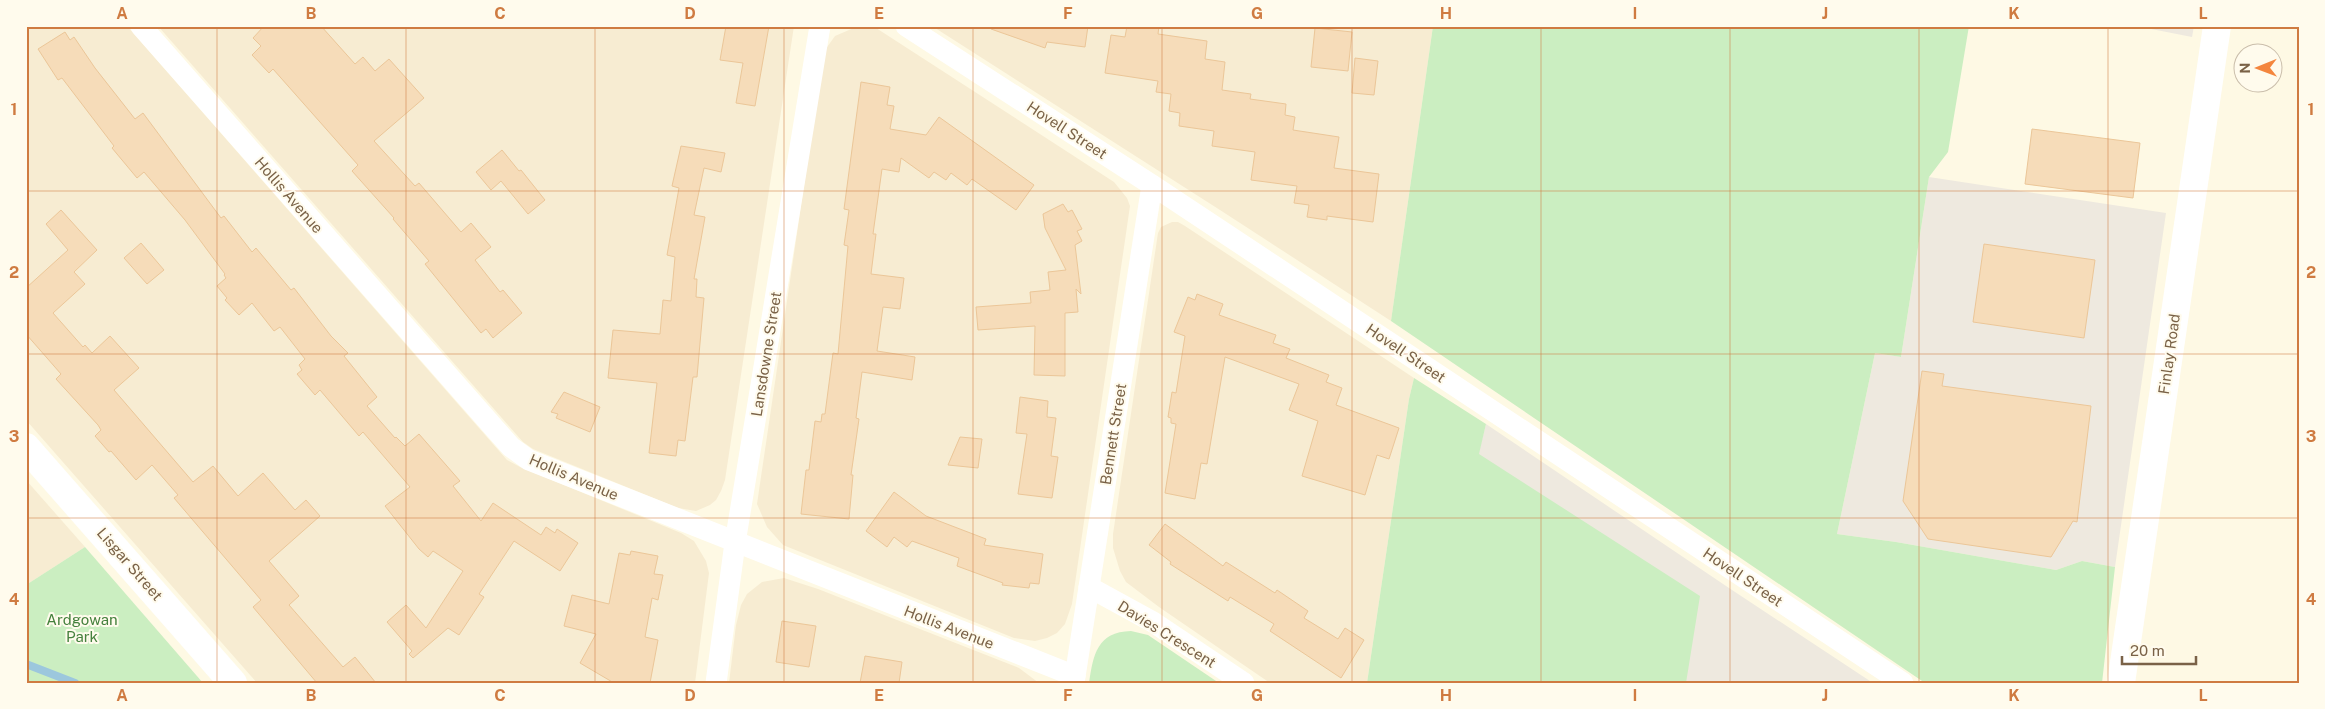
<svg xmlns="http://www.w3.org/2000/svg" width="2325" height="709" font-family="'Public Sans',sans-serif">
<rect width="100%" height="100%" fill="#fef9e4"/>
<g fill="#f7ecd2">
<polygon points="26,26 127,26 507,460 520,467 681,533 694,541 706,561 709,573 695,683 257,683 26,420"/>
<polygon points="158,26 794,26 725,480 721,491 716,500 710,505 696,511 678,508 533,449 523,442"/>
<polygon points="873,26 1114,182 1127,198 1130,206 1072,604 1065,624 1057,633 1047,638 1035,641 1014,638 783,545 767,527 757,504 822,64 825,50 835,36 856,27"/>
<polygon points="932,26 1433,26 1391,321 1220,210"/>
<polygon points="1172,222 1178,222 1185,226 1414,378 1409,399 1367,683 1270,683 1159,607 1126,582 1120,571 1113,548 1113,534 1158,233 1161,227"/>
<polygon points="26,480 85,547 26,585"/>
<polygon points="784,578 818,589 1019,668 1039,683 729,683 736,625 741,605 747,594 762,582"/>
</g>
<g fill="#eee9df">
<polygon points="2136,26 2194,26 2192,37"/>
<polygon points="1929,177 2166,213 2115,567 2082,561 2056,570 1896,542 1837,534 1875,353 1901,357"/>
<polygon points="1486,424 1729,588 1873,683 1419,683"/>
</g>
<g fill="#cbeec1">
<polygon points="1433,26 1969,26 1948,152 1929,177 1901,357 1875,353 1837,534 1896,542 2056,570 2082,561 2115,567 2102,683 1925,683 1391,321"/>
<polygon points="1414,378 1486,424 1479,454 1700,596 1686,683 1367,683 1409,399"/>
<polygon points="85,547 203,683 26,683 26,585"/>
<path d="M1131,631L1148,635L1219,683H1089C1093,655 1097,632 1131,631Z"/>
</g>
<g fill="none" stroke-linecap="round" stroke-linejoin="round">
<polyline stroke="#9cc7dd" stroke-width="8" points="26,664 75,683"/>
</g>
<g fill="#f6dcb9" stroke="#ebc698">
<polygon points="264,26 321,26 355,64 363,57 375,71 389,59 424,98 374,141 415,186 419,183 461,232 471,223 491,247 475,260 500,292 503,290 522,313 493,338 486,329 481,333 425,264 429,261 393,219 394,218 352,171 358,165 273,69 269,73 252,55 261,46 253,38"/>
<polygon points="726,26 769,26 755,106 736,103 743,63 720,60"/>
<polygon points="991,26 1088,26 1085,47 1047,42 1045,48 991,29"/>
<polygon points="1127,26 1159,26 1158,34 1207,41 1205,59 1225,62 1222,90 1251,94 1250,99 1286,104 1285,115 1295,117 1293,130 1339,137 1334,168 1379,174 1373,222 1327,216 1327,220 1307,217 1309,205 1294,203 1297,186 1251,180 1255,152 1212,146 1214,131 1179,126 1180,113 1169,111 1171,94 1156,92 1158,81 1105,73 1111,35 1125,37"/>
<polygon points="1315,28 1352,32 1348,71 1311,67"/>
<polygon points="65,32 70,40 74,37 95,68 135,119 143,113 221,218 224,216 252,252 256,248 291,290 294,288 331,336 348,353 344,356 377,397 367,406 395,438 396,437 405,446 419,434 460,481 453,486 481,521 493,503 541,535 546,527 555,533 557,529 578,543 560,571 514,541 479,594 484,597 459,635 448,628 413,658 409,654 412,651 387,622 406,605 426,628 463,571 433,551 428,557 419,549 385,506 410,487 363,432 359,436 320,390 315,395 297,374 302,370 299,365 305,359 280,327 274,331 252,303 239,315 225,300 227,298 217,286 226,278 224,275 225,274 185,220 144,172 137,178 112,148 114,146 62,78 58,80 38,49"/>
<polygon points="1355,58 1378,61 1374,95 1352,93"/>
<polygon points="861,82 890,87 887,105 894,106 890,129 926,135 939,117 1034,185 1016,210 972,179 967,185 951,173 946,180 934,172 929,178 901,158 899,172 882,169 873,234 876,234 871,274 904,278 900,309 883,307 877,351 915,357 912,380 862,372 856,418 859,419 851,475 853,475 849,519 801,514 806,470 809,470 815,421 821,422 822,414 825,414 833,353 838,354 848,246 844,245 849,210 844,209"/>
<polygon points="2032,129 2140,143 2133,198 2025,184"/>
<polygon points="681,146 725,153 721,172 704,168 694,215 705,217 694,279 697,279 696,297 704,298 697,377 693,377 685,441 678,440 676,456 649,453 657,383 608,378 613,330 660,334 663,300 671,301 675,257 667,255 679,188 672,186"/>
<polygon points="502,150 519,171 521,170 545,200 528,214 501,181 491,190 476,172"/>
<polygon points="1063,204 1068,212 1072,210 1082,229 1077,231 1082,241 1075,245 1081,294 1076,289 1078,312 1065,313 1065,376 1034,375 1035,326 978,330 976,307 1031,303 1030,292 1050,290 1048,272 1066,270 1045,228 1043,214"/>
<polygon points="61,210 97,250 74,272 85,284 53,313 83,347 85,345 92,353 110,336 139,368 114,390 193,482 213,466 238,496 263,473 295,510 306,500 320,516 269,561 299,596 289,605 343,667 355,657 376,683 317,683 253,607 261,600 174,498 178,495 152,465 136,480 111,451 109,452 95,436 101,430 98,425 56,379 61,374 26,334 26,288 68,250 46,224"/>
<polygon points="141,243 164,270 147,284 124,258"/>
<polygon points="1984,244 2095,260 2084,338 1973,322"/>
<polygon points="1197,294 1223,304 1219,315 1276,335 1273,343 1290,349 1286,358 1329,375 1326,382 1342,388 1336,405 1399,428 1389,459 1377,455 1365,495 1302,476 1318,421 1289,410 1299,384 1225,357 1207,464 1201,463 1195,499 1165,493 1176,424 1171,423 1171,418 1168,417 1172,392 1176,393 1185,336 1174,332 1188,297 1195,300"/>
<polygon points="1922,371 1944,374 1942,386 2091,406 2077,522 2073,521 2051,557 1928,539 1903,501"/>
<polygon points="564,392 600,407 590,432 556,418 558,414 551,412"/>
<polygon points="1020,397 1048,401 1047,417 1056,418 1051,456 1058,457 1052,498 1018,494 1027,434 1016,433"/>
<polygon points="960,437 982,439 978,468 948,465"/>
<polygon points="894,492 926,516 986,539 984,545 1043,554 1039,584 1030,583 1029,588 1002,585 1003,583 957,566 959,558 912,541 907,547 894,537 887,547 866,531"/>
<polygon points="1165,524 1223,566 1226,562 1275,593 1277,590 1308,611 1304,618 1338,639 1345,628 1364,640 1341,678 1270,631 1274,624 1230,597 1228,601 1170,564 1171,562 1149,545"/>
<polygon points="631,551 658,556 654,574 663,575 658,600 652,598 645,637 658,640 650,683 614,683 580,663 596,634 564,626 572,595 609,604 619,553 630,555"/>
<polygon points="782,621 816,626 809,667 776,662"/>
<polygon points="865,656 902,662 899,683 860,683"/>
</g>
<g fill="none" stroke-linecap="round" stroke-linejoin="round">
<g stroke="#fff" stroke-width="21">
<polyline points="141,26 495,429 511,447 529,460 1075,676"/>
<polyline points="906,26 1152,185 1903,683"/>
<polyline points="1089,587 1153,622 1244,683"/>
<polyline points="716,683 735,543 820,26"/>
<polyline points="1074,683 1152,185"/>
</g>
<g stroke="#fff" stroke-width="28">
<polyline points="26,447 233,683"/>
<polyline points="2121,683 2217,26"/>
</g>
</g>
<path fill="none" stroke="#cf7b41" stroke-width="1" stroke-opacity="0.55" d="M217,26V683M406,26V683M595,26V683M784,26V683M973,26V683M1162,26V683M1352,26V683M1541,26V683M1730,26V683M1919,26V683M2108,26V683M26,191H2299M26,354H2299M26,518H2299"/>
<g text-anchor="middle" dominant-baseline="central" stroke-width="4" stroke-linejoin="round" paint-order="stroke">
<g font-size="15" fill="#7a6247" stroke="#fffbed">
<text transform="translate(1067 130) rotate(33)">Hovell Street</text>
<text transform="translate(289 195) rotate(49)">Hollis Avenue</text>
<text transform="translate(1406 353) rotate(34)">Hovell Street</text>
<text transform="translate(766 354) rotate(-81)">Lansdowne Street</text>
<text transform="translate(2169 354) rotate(-82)">Finlay Road</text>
<text transform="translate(1113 434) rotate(-81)">Bennett Street</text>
<text transform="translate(574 477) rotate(23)">Hollis Avenue</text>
<text transform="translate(130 564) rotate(49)">Lisgar Street</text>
<text transform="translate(1743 577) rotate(34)">Hovell Street</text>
<text transform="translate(949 627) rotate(21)">Hollis Avenue</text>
<text transform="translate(1167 634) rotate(32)">Davies Crescent</text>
</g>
<g font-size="15" fill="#45813d" stroke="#fffbed">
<text x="82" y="619">Ardgowan<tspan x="82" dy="17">Park</tspan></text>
</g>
</g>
<rect width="2325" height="709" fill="none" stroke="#fffbed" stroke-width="55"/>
<g transform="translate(2258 68) rotate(269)"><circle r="24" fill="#fffbed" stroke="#cabeab"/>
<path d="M0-4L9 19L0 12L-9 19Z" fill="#f4863e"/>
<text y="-8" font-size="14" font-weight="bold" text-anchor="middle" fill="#7a6247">N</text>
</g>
<path d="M2122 656v8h74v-8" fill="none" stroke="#7a6247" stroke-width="2.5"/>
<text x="2130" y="656" font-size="15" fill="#7a6247" stroke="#fffbed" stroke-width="4" paint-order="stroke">20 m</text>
<rect x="28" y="28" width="2270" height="654" fill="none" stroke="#cf7b41" stroke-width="2"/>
<g font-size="16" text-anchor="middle" font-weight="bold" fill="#cf7b41">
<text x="122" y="19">A</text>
<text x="311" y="19">B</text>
<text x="500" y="19">C</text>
<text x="690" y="19">D</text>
<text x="879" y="19">E</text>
<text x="1068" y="19">F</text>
<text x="1257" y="19">G</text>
<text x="1446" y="19">H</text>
<text x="1635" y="19">I</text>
<text x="1825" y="19">J</text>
<text x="2014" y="19">K</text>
<text x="2203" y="19">L</text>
<text x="14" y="115">1</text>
<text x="2311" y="115">1</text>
<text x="14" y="278">2</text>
<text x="2311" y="278">2</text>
<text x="14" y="442">3</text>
<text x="2311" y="442">3</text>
<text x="14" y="605">4</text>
<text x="2311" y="605">4</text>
<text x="122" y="701">A</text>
<text x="311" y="701">B</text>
<text x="500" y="701">C</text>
<text x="690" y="701">D</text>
<text x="879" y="701">E</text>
<text x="1068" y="701">F</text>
<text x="1257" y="701">G</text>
<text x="1446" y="701">H</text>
<text x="1635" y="701">I</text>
<text x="1825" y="701">J</text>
<text x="2014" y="701">K</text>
<text x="2203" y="701">L</text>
</g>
</svg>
